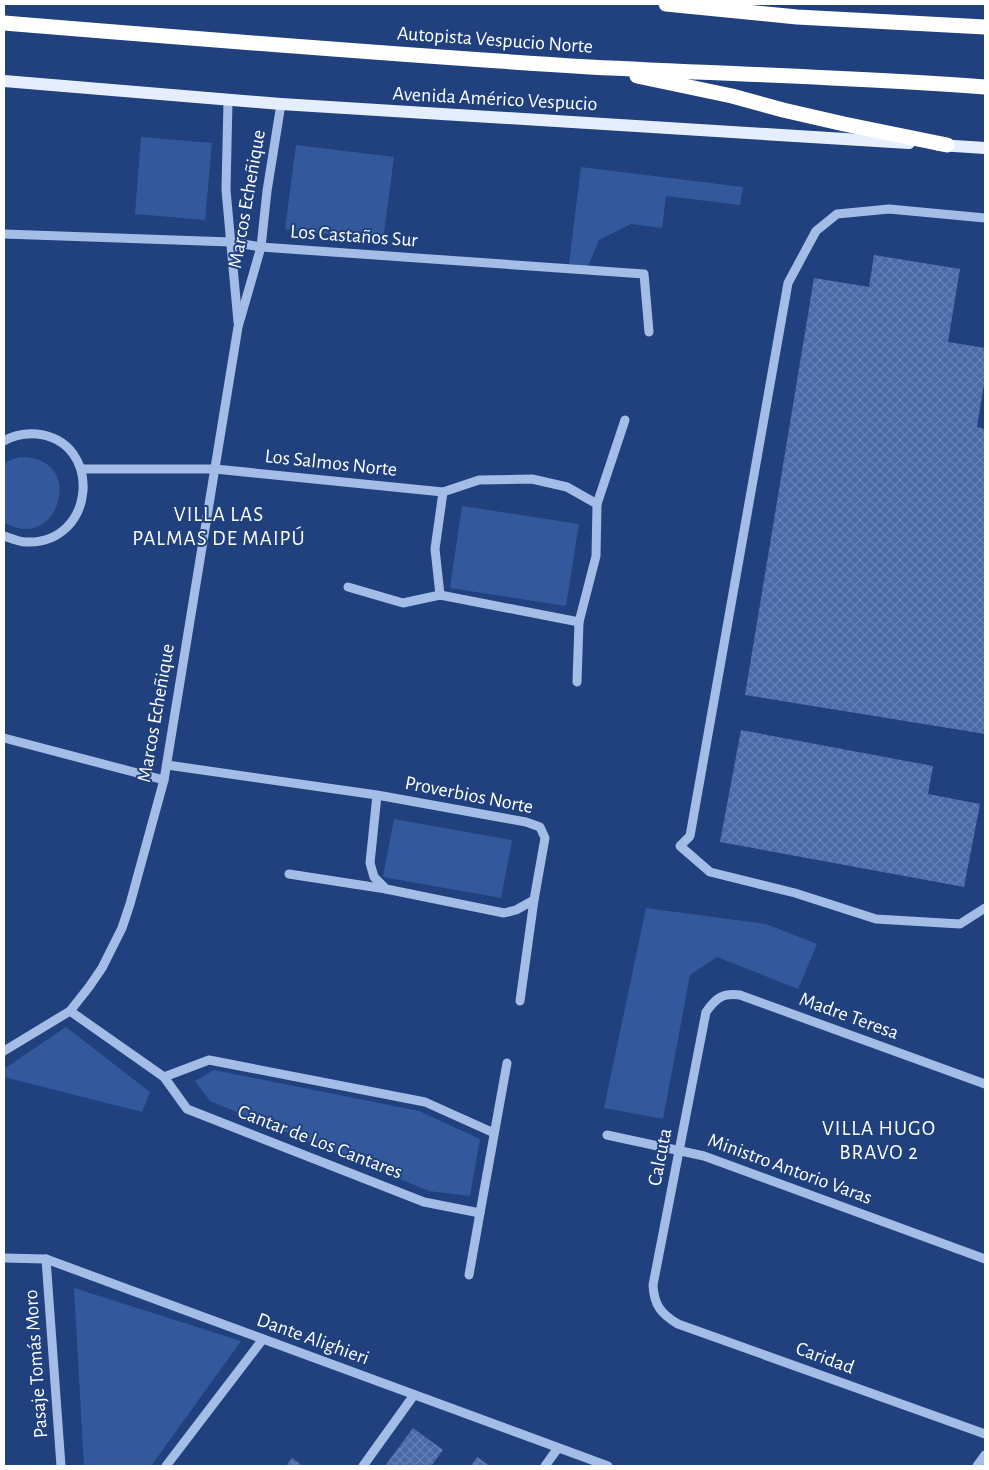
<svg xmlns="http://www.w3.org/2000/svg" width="989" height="1470" font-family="'Alegreya Sans',sans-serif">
<defs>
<pattern id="building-cross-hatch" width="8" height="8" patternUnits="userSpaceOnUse" patternTransform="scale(1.25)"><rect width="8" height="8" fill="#496aa7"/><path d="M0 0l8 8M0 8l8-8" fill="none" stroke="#6480b4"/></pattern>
</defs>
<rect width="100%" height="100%" fill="#20417e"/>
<g fill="#33599c">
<polygon points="141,137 212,143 205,220 135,214"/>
<polygon points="296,145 394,157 383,241 285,229"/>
<polygon points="581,167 743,187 740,205 666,196 662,228 631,224 599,240 588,266 569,264"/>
<path d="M19,457C90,456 57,556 4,522V464L8,461Z"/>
<polygon points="462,506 579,524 566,606 450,588"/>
<polygon points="394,819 512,840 501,898 383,877"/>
<polygon points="646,908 766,924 817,944 798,989 717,957 690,975 663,1119 604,1108"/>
<polygon points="66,1027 150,1092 142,1112 4,1077 4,1069"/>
<polygon points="214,1070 419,1111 480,1139 470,1196 429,1191 210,1101 195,1081"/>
<polygon points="74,1288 241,1341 151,1466 84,1466"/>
</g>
<g fill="url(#building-cross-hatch)">
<polygon points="874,255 960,269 948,342 985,348 985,378 977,427 985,429 985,734 745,695 814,278 869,287"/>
<polygon points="741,730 933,766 928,794 980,804 964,887 720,842"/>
<polygon points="413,1428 443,1450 431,1466 385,1466"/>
<polygon points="477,1457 490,1466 471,1466"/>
<polygon points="292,1458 303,1466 286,1466"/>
</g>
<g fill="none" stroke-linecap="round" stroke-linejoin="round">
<g stroke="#a4bde7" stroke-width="9">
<polyline points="228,101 226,190 238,322"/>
<polyline points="985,218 889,209 837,214 816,231 788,283 690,836 680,846 710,872 795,893 876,919 960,924 985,908"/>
<polyline points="4,234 231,242 261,247 644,274 649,332"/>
<path d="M4,441C14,435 25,433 37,434C104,441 96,545 26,542C19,542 10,538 4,536"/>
<polyline points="81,469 215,469 443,492 479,480 532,479 567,487 597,504 596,556 579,622 440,595 435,549 443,492"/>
<polyline points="597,504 625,420"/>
<polyline points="348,587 403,603 440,595"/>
<polyline points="577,682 579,622"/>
<polyline points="4,738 164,780"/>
<polyline points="167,765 377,795 526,822 540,827 545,838 534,900 516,910 504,913 386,889 374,877 370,863 377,795"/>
<polyline points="289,874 386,889"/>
<polyline points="520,1001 534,900"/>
<polyline points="70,1011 164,1077"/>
<polyline points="4,1051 70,1011 89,987 102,968 122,928 130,904 164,780 238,327 261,247 267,191 281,104"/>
<path d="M985,1084L740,995C722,993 716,998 706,1012L653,1285C654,1305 661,1314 678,1324L985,1434"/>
<polyline points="494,1133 425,1102 209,1060 164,1077 187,1109 424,1202 480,1213 507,1063"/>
<polyline points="607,1135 704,1156 985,1259"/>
<polyline points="4,1258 46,1259 608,1466"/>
<polyline points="46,1259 61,1466"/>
<polyline points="469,1275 480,1213"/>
<polyline points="166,1466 263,1339"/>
<polyline points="363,1466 414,1395"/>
<polyline points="545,1466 558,1448"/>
<polyline points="977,1466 985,1455"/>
</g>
<g stroke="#e6edfd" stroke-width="12">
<polyline points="4,81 281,104 909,143"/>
<polyline points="939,145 985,148"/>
</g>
<g stroke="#fff" stroke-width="15">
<polyline points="666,4 797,17 985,27"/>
<path d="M4,23C199,39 395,55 590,67C722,74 854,77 985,87"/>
<polyline points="637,76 732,96 783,110 844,124 947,145"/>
</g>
</g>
<g text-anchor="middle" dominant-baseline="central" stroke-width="4" stroke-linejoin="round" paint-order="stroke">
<g font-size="20" fill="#fff" stroke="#20417e">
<text transform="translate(495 40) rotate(4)">Autopista Vespucio Norte</text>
<text transform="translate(495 99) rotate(3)">Avenida Américo Vespucio</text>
<text transform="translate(247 199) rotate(-80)">Marcos Echeñique</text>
<text transform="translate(354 236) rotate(4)">Los Castaños Sur</text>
<text transform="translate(331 463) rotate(6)">Los Salmos Norte</text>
<text transform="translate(156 713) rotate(-80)">Marcos Echeñique</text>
<text transform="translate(469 795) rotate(11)">Proverbios Norte</text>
<text transform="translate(849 1016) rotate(20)">Madre Teresa</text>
<text transform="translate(320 1142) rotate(21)">Cantar de Los Cantares</text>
<text transform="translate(660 1157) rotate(-79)">Calcuta</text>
<text transform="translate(790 1169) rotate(20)">Ministro Antorio Varas</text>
<text transform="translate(313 1339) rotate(20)">Dante Alighieri</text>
<text transform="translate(825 1358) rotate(20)">Caridad</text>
<text transform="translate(36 1364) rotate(-94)">Pasaje Tomás Moro</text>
</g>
<g font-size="21" letter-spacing="1" fill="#fff" stroke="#20417e">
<text x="219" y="514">VILLA LAS<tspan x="219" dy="24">PALMAS DE MAIPÚ</tspan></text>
<text x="879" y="1128">VILLA HUGO<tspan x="879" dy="24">BRAVO 2</tspan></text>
</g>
</g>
<rect width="989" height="1470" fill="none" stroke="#ffffff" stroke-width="10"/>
</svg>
